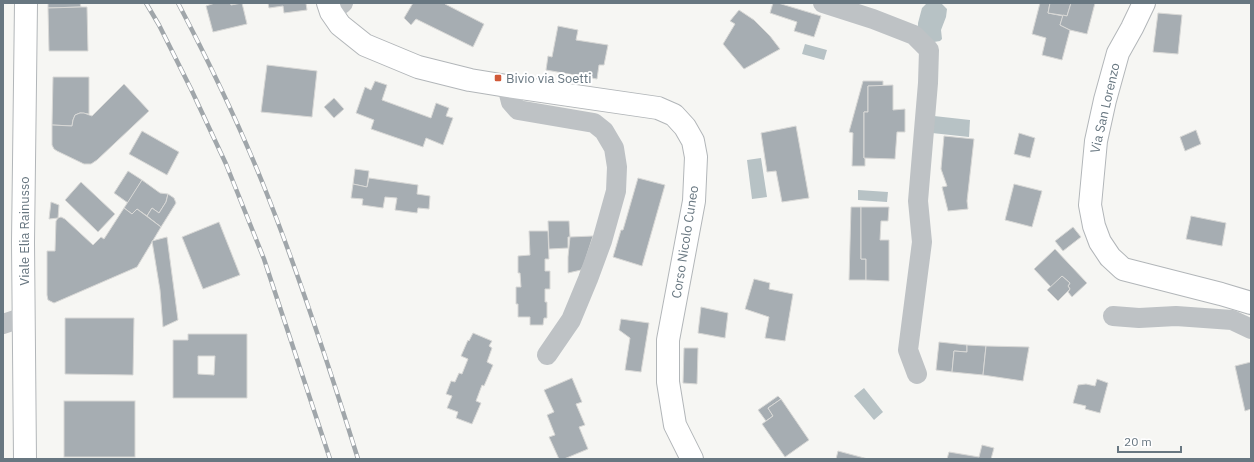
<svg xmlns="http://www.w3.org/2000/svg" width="1254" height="462" font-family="'IBM Plex Sans',sans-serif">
<rect width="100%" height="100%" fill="#f6f6f3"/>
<g fill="#b7c2c5">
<polygon points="927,3 941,3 947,9 946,17 941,30 942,39 940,41 934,42 918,29 918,23 922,8"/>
<polygon points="805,44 827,50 824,60 802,54"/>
<polygon points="934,116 970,120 969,137 932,133"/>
<polygon points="761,158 767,197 752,199 747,160"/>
<polygon points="858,190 888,192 887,202 858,200"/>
<polygon points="864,388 883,412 874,420 854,396"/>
</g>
<g fill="#a6adb2" stroke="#d8d8d6" fill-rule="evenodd">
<polygon points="48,3 80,3 81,7 48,8"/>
<polygon points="215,3 230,3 231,5 242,3 247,24 213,32 206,6"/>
<polygon points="268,3 306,3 307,10 284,13 283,6 269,8"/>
<polygon points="413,3 445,3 445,4 484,24 473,47 416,19 411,25 404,18"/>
<polygon points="773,3 778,3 821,16 814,37 794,31 797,22 770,13"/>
<polygon points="1040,3 1050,3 1048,13 1063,16 1060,25 1070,30 1062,60 1042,55 1046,38 1032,34"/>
<polygon points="1050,3 1071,3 1067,16 1048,13"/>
<polygon points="1071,3 1095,3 1087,34 1070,30 1060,25 1063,15 1067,16"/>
<polygon points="81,7 87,7 88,51 49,51 48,8"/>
<polygon points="739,10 754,20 770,36 780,49 744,69 723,44 735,24 730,21"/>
<polygon points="1158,13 1182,15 1178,54 1153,52"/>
<polygon points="558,26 578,30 576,40 608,45 604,65 599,65 597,79 546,70 548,56 552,57"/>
<polygon points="267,65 317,71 312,117 261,112"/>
<polygon points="53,77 89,77 89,114 80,113 75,115 73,120 72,126 52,125"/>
<polygon points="375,81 387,85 382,100 431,118 436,103 449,108 446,116 453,118 443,145 426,138 423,147 371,129 374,120 356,113 365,87 371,90"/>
<polygon points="863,81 883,81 883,86 868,86 868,112 864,112 864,158 865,158 865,166 852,166 853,133 849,132"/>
<polygon points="124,84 149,111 97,160 91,164 84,164 57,151 54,149 52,145 52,125 72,126 73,120 75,115 80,113 84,113 92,116"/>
<polygon points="893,85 893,110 905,109 905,132 897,132 895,159 864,158 864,112 868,112 868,86"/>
<polygon points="334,98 344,109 334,118 324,107"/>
<polygon points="796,126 809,198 782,202 776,171 767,172 761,133"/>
<polygon points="1196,130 1201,144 1185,151 1180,137"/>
<polygon points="142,131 179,152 167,175 129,154"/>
<polygon points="1019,133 1035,138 1030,158 1014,154"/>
<polygon points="944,136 974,139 967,201 968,209 948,211 942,187 947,186 941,169"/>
<polygon points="355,169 369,171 367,187 353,184"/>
<polygon points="128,171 142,180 128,203 114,193"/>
<polygon points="369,178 418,185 417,194 430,196 429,209 418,208 417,213 395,210 397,198 385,197 383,208 362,205 363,199 351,198 353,184 367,187"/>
<polygon points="638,178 665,185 642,266 613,257 621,230 623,230"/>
<polygon points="142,180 160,193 168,194 166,202 159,213 152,208 147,216 137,209 132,214 124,208"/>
<polygon points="81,182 115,214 98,232 65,200"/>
<polygon points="1014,184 1042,191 1032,227 1005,220"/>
<polygon points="168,194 174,198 176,203 161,227 147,216 152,208 159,213 166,202"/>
<polygon points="51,202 59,205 58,218 49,219"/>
<polygon points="851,207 861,207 861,259 866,259 866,280 849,280"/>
<polygon points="861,207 889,207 888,221 881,221 880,240 889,240 889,281 866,280 866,259 861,259"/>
<polygon points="124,208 132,214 137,209 161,227 137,267 54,303 48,300 47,295 47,251 55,251 56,221 58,218 61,217 65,219 93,245 101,237 104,239"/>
<polygon points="1191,216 1226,223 1222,246 1186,239"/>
<polygon points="548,221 569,221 570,237 568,237 568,248 549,249"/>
<polygon points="219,222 240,275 203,289 182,237"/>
<polygon points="1073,227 1081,237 1063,251 1055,241"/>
<polygon points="529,231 548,231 549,259 545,259 545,271 550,271 550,289 545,289 545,302 547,302 547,318 544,318 543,325 530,325 530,317 518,317 518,304 516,304 516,287 521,287 520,273 518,273 518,256 530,255"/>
<polygon points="593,236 584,264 581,270 568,273 568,257 570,237"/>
<polygon points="167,237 178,320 163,327 160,290 152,241"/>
<polygon points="1055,249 1087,283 1072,297 1068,292 1070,289 1068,286 1070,283 1062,276 1051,287 1034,269"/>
<polygon points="1062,276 1070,283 1068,286 1070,289 1058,301 1047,290"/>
<polygon points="754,279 770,283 769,289 793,294 785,341 765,338 769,317 745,309"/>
<polygon points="701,307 728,313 725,338 698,333"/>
<polygon points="65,318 134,318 133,375 65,374"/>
<polygon points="621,319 649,323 641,372 625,370 630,338 619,330"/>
<polygon points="473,333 492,341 489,346 492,348 487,362 493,365 484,386 482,385 476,401 481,403 472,424 456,418 458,412 447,408 452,396 446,394 451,381 455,382 459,373 462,374 468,359 461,356 468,340 469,341"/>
<path d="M188,334H247V398H173V340H188ZM198,356H215L214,375L198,374Z"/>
<polygon points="939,342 967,345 967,352 954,351 952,372 936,370"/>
<polygon points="967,345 986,346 983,375 952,372 954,351 967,352"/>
<polygon points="986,346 1029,347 1023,381 983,375"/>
<polygon points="684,348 698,348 697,384 683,383"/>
<polygon points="1251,362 1251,409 1245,411 1235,366"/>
<polygon points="572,378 582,402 576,404 585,425 579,427 588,449 564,459 559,459 549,437 555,435 547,415 554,412 544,390"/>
<polygon points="1097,379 1108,383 1100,413 1085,409 1086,406 1073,403 1078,385 1086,384 1095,386"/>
<polygon points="778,396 781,399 768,408 773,416 766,421 758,410"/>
<polygon points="781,399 809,440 785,457 762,424 773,416 768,408"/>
<rect x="64" y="401" width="71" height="56"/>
<polygon points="982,445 994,448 991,459 947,459 949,452 979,457"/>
<polygon points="838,451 868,459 836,459"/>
</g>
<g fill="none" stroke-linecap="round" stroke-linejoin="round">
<defs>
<g id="major">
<polyline points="328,3 331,12 340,25 365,45 418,67 470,80 507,86 658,108 674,115 685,127 693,141 696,157 694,201 668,340 668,382 675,425 692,459"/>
<polyline points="1144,3 1132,28 1118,53 1105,100 1096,141 1090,205 1094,226 1100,242 1110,257 1123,269 1221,294 1251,303"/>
<polyline points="25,459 23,242 26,3"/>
</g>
</defs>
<use href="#major" stroke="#b2b6b9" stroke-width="24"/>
<g stroke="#bec2c5" stroke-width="20">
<polyline points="823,3 873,19 914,35 929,50 928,83 918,201 922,242 908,350 917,374"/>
<polyline points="331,12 343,3"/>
<polyline points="507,86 511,102 518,110 594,123 604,131 614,148 617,167 616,191 602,241 588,279 571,320 547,355"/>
<polyline points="1113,316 1139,318 1176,316 1232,320 1251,329"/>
<polyline points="3,324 24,317"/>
</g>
<use href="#major" stroke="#fff" stroke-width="22"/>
<defs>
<g id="rail">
<polyline points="146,3 159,25 191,89 226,164 264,259 330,459"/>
<path d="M178,3C209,62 238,122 263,184C299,274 329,366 358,459"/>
</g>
</defs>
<use href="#rail" stroke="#a0a6aa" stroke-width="4.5"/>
<use href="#rail" stroke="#fff" stroke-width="3" stroke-dasharray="9" stroke-linecap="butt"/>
</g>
<rect fill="#d15a39" stroke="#fff" stroke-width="1.5" x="494" y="74" width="8" height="8" rx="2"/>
<g text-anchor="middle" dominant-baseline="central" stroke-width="4" stroke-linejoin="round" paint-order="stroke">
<g font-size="13" fill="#687781" stroke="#fff" text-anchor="start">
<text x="506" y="78">Bivio via Soetti</text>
</g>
<g font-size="13" fill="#687781" stroke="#fff">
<text transform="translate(1105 108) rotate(-77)">Via San Lorenzo</text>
<text transform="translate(24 231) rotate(-90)">Viale Elia Rainusso</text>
<text transform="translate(685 242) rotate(-81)">Corso Nicolo Cuneo</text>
</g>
</g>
<rect width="1254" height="462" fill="none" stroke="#687781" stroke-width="8"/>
<path d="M1118 446v6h63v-6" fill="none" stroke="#687781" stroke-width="2"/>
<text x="1124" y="446" font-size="12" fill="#687781" stroke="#ffffff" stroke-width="3" paint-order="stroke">20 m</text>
</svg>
